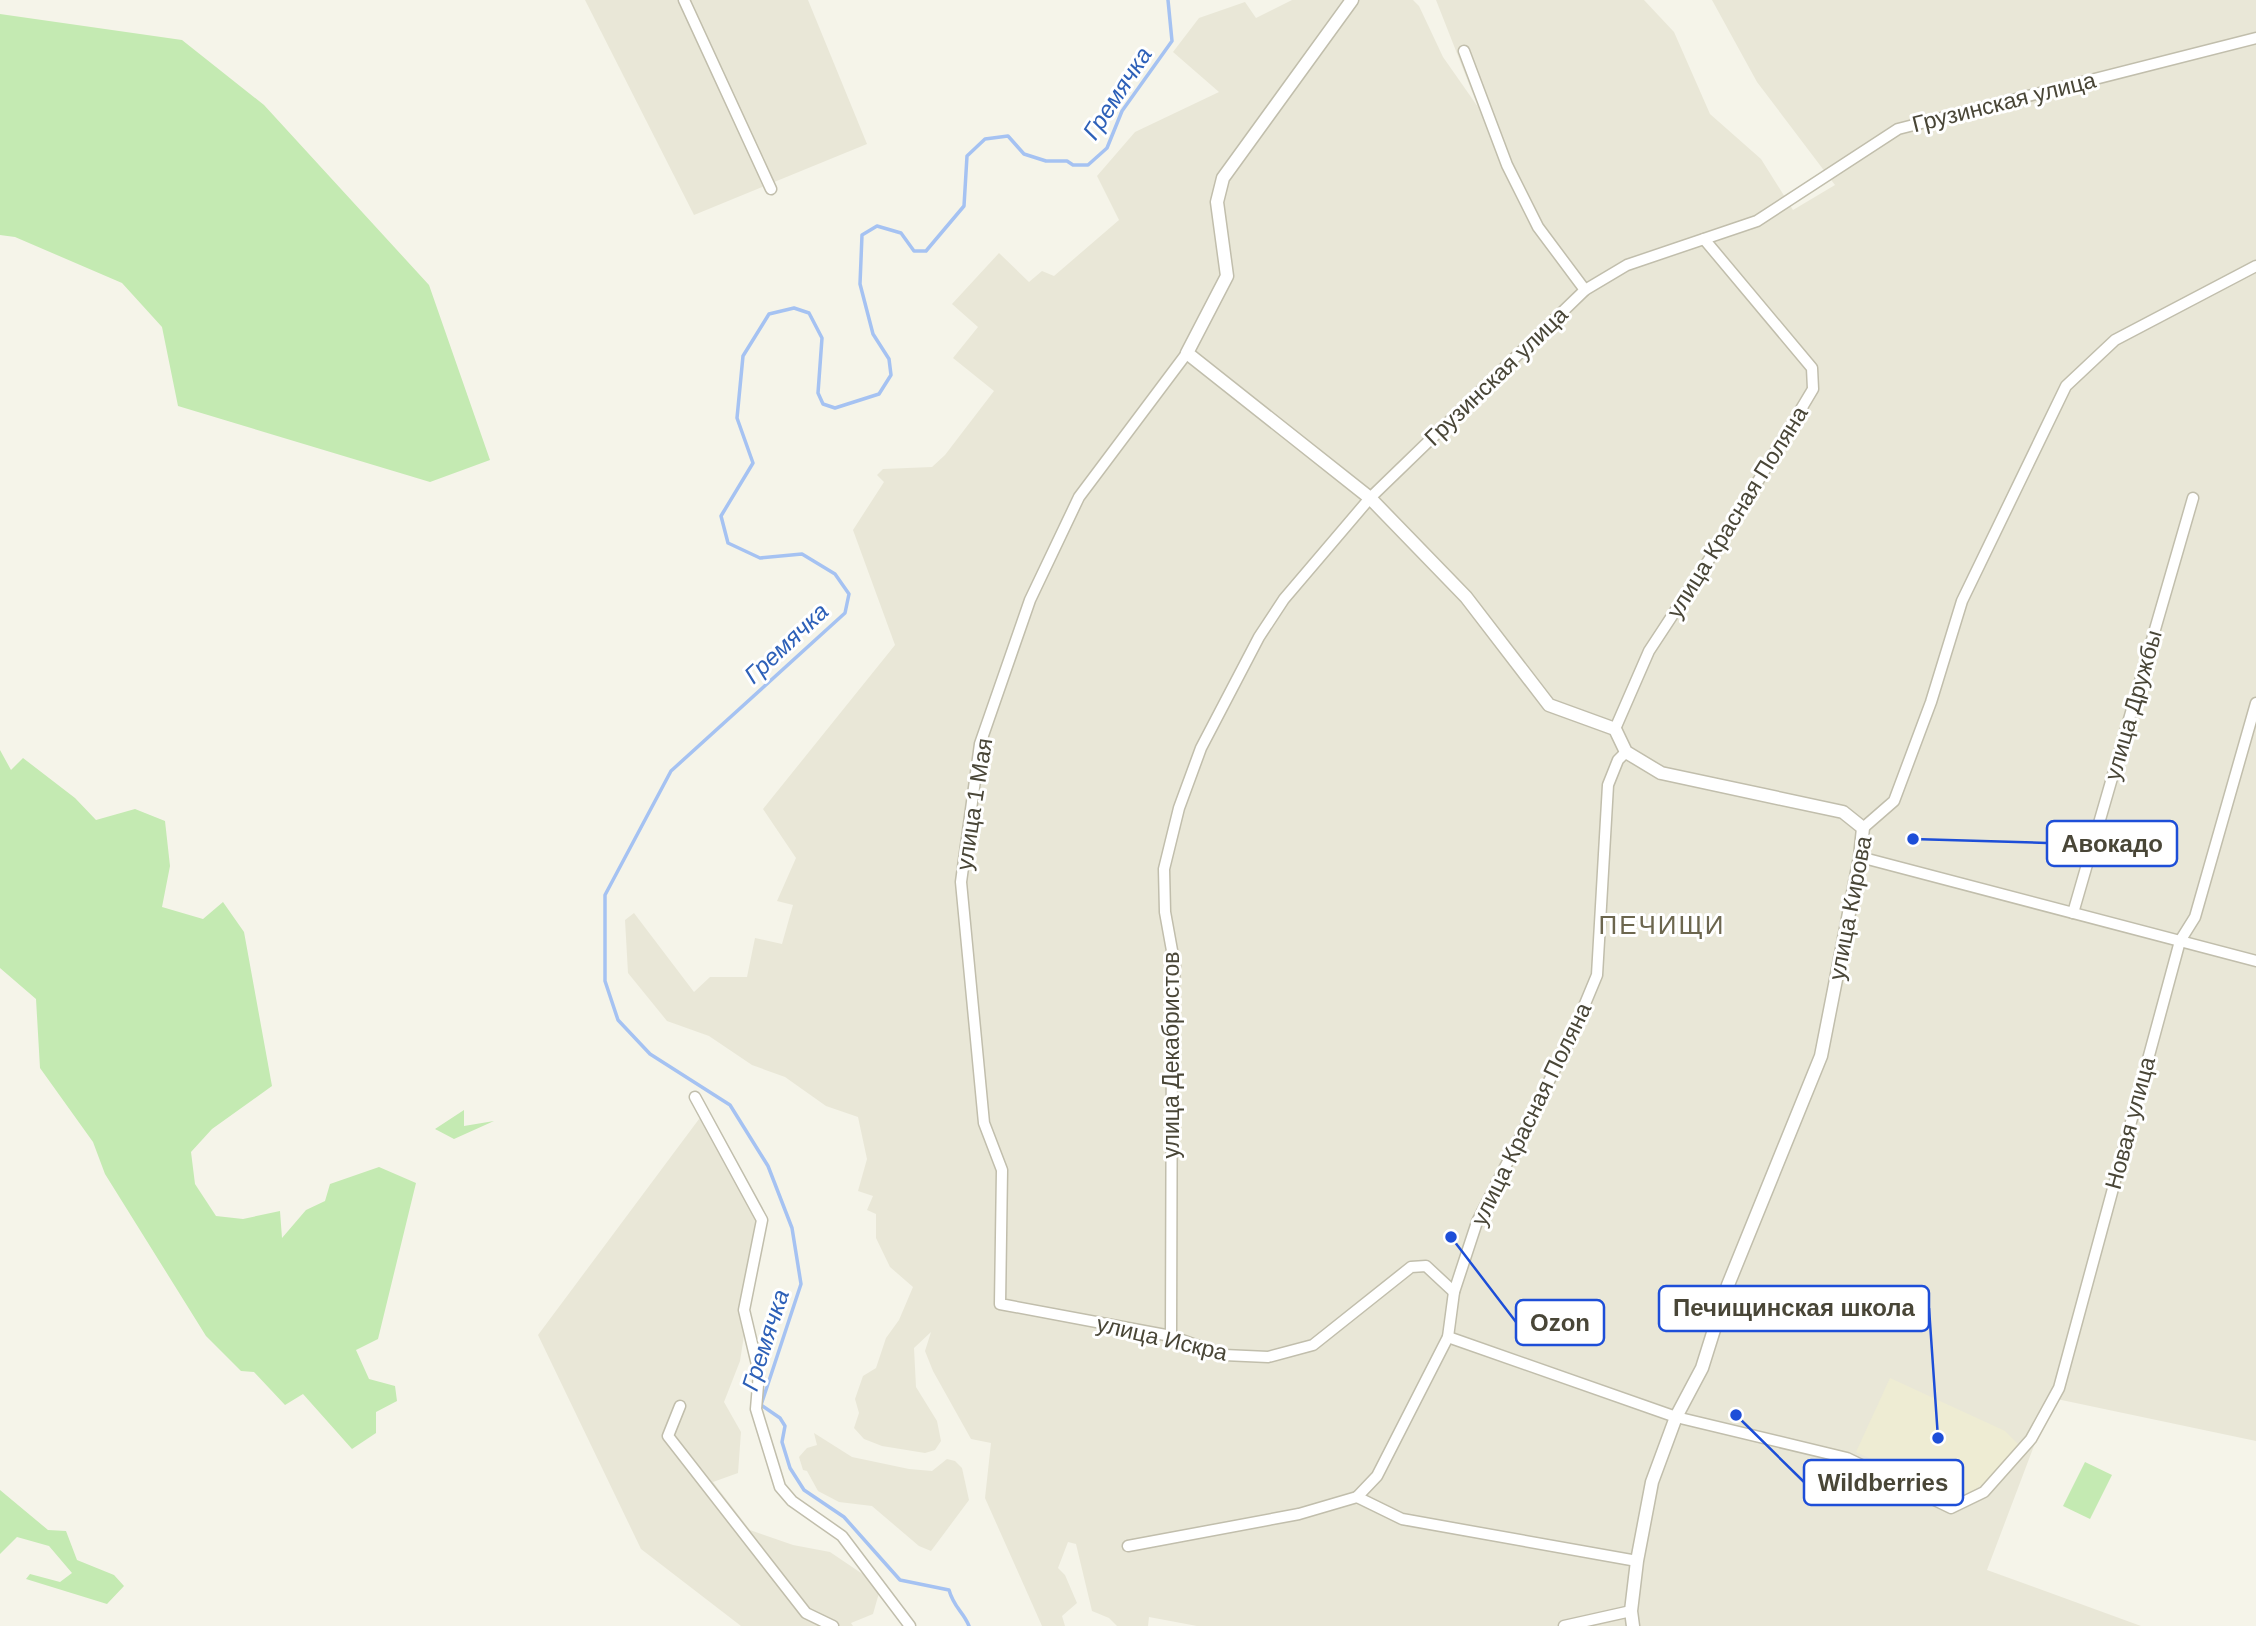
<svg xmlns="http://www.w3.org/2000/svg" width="2256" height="1626" font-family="Helvetica,sans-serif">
<rect width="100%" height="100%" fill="#f5f4e9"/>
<g fill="#e9e7d7">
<polygon points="585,0 808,0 867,144 694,215"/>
<polygon points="1292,0 1413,0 1419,6 1443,57 1478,107 1436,0 1644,0 1674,32 1710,114 1761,159 1793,210 1835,185 1757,82 1712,0 2256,0 2256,1441 2052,1398 1987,1570 2141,1626 1197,1626 1149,1617 1148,1626 1117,1626 1109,1618 1092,1611 1076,1544 1068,1542 1058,1568 1065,1575 1077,1603 1062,1616 1065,1626 1042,1626 985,1498 991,1443 971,1439 933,1371 925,1351 931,1332 914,1348 916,1387 937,1421 941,1441 935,1450 925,1453 882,1446 864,1439 854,1428 859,1413 855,1399 863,1376 876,1368 886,1338 899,1320 913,1287 890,1267 876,1238 876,1214 867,1210 873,1196 858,1191 867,1159 858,1117 826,1106 785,1077 752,1065 709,1036 667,1021 628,973 625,920 634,913 694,992 710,977 747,977 755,938 782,944 793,905 777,901 796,858 763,809 895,645 853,530 884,482 877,475 883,469 932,467 945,455 994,391 953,358 978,327 952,304 999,253 1029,282 1042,271 1054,276 1119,220 1097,176 1135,132 1219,92 1173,52 1199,18 1245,2 1256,18"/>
<polygon points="702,1115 761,1221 760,1258 739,1307 745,1329 740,1361 724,1402 741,1432 738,1473 713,1482 750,1530 793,1545 830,1552 867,1577 879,1593 873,1614 851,1623 853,1626 741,1626 641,1549 538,1335"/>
<polygon points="814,1433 852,1457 909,1469 932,1471 947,1459 955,1461 962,1468 969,1500 931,1551 919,1546 872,1506 839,1502 818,1491 807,1471 803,1470 799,1457 807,1448 817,1445"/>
</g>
<polygon fill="#eeecd3" points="1890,1378 2005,1431 2020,1446 1983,1484 1967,1495 1954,1497 1856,1452"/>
<g fill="#c4eab2">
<polygon points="0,14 182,40 264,105 429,285 490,460 430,482 178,406 162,327 122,283 15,237 0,235"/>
<polygon points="0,750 11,770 23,758 75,798 96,820 135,809 165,821 170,866 162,907 203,919 223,902 244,932 272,1086 212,1129 191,1152 195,1184 216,1216 243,1219 280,1211 282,1238 306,1210 325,1201 330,1184 379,1167 416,1183 378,1339 356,1350 369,1379 395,1386 397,1401 376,1412 376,1433 352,1449 303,1394 285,1405 254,1372 241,1371 206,1336 105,1174 93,1142 40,1068 36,999 0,968"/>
<polygon points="464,1110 464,1126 494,1121 454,1139 435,1129"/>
<polygon points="2085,1462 2112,1475 2090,1519 2063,1506"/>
<polygon points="0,1490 48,1530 66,1531 77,1560 114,1575 124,1586 107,1604 26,1579 30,1574 60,1582 72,1573 49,1546 17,1537 0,1554"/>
</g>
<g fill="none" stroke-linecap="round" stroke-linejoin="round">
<path stroke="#a5c2f2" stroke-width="3.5" d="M969,1626C963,1611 954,1608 949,1590L900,1580L844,1517L804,1490L790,1468L782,1442L785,1426L780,1418L761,1405L801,1284L792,1228L768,1166L730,1105L650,1054L618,1020L605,981V895L671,771L845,613L849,594L835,574L802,554L760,558L728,543L721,516L753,463L737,418L743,356L769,314L794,308L809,313L822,338L818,393L823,404L835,408L879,394L891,375L889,359L873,334L860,284L862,235L877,226L901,233L914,251H926L964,206L967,156L985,139L1008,136L1024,154L1046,161H1067L1073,165H1088L1107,148L1122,111L1172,41L1168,0"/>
<defs>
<g id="minor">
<polyline points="684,0 771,189"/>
<polyline points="1464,51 1507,165 1538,227 1585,290"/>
<polyline points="1187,353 1079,497 1030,600 980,744 961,882 984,1123 1002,1170 1000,1304 1171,1336 1224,1355 1268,1357 1313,1345 1411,1267 1426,1266 1454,1292"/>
<polyline points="1615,729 1649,651 1733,523 1813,389 1812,368 1704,239"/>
<polyline points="1863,828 1894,801 1931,702 1962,601 2066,386 2115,340 2256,266"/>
<polyline points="1860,857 2256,961"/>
<polyline points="2073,913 2193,498"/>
<polyline points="695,1097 762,1220 744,1310 759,1373 756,1409 780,1487 792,1501 842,1536 910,1626"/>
<polyline points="1171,1336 1172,1009 1175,967 1165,912 1164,869 1179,808 1201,748 1259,637 1284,599 1370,498 1585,290 1627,265 1757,221 1898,129 2256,38"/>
<polyline points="1448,1337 1676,1417 1847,1458 1951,1508 1984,1492 2031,1439 2059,1388 2180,941 2195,917 2256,703"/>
<polyline points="680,1406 668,1436 806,1613 833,1626"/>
<polyline points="1357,1497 1377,1476 1448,1337 1454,1292 1477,1222 1570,1040 1597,975 1608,785 1618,760 1626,752"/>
<polyline points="1128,1546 1299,1514 1357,1497 1402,1519 1637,1561"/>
<polyline points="1564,1626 1631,1611"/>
</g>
<polyline id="tertiary" points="1352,0 1223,178 1217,202 1227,276 1187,353 1370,498 1466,597 1549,705 1615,729 1626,752 1661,773 1843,812 1863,828 1860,857 1821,1056 1728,1285 1702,1368 1676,1417 1652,1482 1637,1561 1631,1611 1633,1626"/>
</defs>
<use href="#minor" stroke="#c1beac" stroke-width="13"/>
<use href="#tertiary" stroke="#c1beac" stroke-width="15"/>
<use href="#minor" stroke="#fff" stroke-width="10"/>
<use href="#tertiary" stroke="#fff" stroke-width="12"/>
</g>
<g text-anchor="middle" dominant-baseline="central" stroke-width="6" stroke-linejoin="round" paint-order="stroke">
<g font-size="23" fill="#494637" stroke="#fff">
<text transform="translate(2004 102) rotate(-14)">Грузинская улица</text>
<text transform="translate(1496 376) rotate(-44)">Грузинская улица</text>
<text transform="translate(1737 512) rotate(-58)">улица Красная Поляна</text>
<text transform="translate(2133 705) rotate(-74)">улица Дружбы</text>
<text transform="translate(974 804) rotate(-81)">улица 1 Мая</text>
<text transform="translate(1850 908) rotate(-79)">улица Кирова</text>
<text transform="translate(1171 1055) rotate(-90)">улица Декабристов</text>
<text transform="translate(1531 1114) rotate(-64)">улица Красная Поляна</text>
<text transform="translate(2130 1123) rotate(-75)">Новая улица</text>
<text transform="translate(1162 1338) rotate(13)">улица Искра</text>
</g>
<g font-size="24" font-style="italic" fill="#2d60b8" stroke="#fff">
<text transform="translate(1117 93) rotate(-57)">Гремячка</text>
<text transform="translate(786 643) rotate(-43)">Гремячка</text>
<text transform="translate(765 1340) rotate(-72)">Гремячка</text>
</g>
<g font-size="26" letter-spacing="2" fill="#6c664e" stroke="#fff">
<text x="1662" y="925">ПЕЧИЩИ</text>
</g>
</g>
<path fill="none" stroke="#1d4ed8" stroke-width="2.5" d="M1913 839L2047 843M1938 1438L1929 1308M1451 1237L1516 1322M1736 1415L1804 1482"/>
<g fill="#1d4ed8" stroke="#fff" stroke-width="2.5">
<circle cx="1913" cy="839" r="7"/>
<circle cx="1938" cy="1438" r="7"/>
<circle cx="1451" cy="1237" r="7"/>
<circle cx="1736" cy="1415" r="7"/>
</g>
<g fill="#fff" stroke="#1d4ed8" stroke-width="2.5">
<rect x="2047" y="821" width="130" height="45" rx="7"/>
<rect x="1659" y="1286" width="270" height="45" rx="7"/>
<rect x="1516" y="1300" width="88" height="45" rx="7"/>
<rect x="1804" y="1460" width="159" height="45" rx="7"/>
</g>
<g font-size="24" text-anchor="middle" font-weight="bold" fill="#494637">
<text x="2112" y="852">Авокадо</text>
<text x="1794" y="1316">Печищинская школа</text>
<text x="1560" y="1331">Ozon</text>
<text x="1883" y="1491">Wildberries</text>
</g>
</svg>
